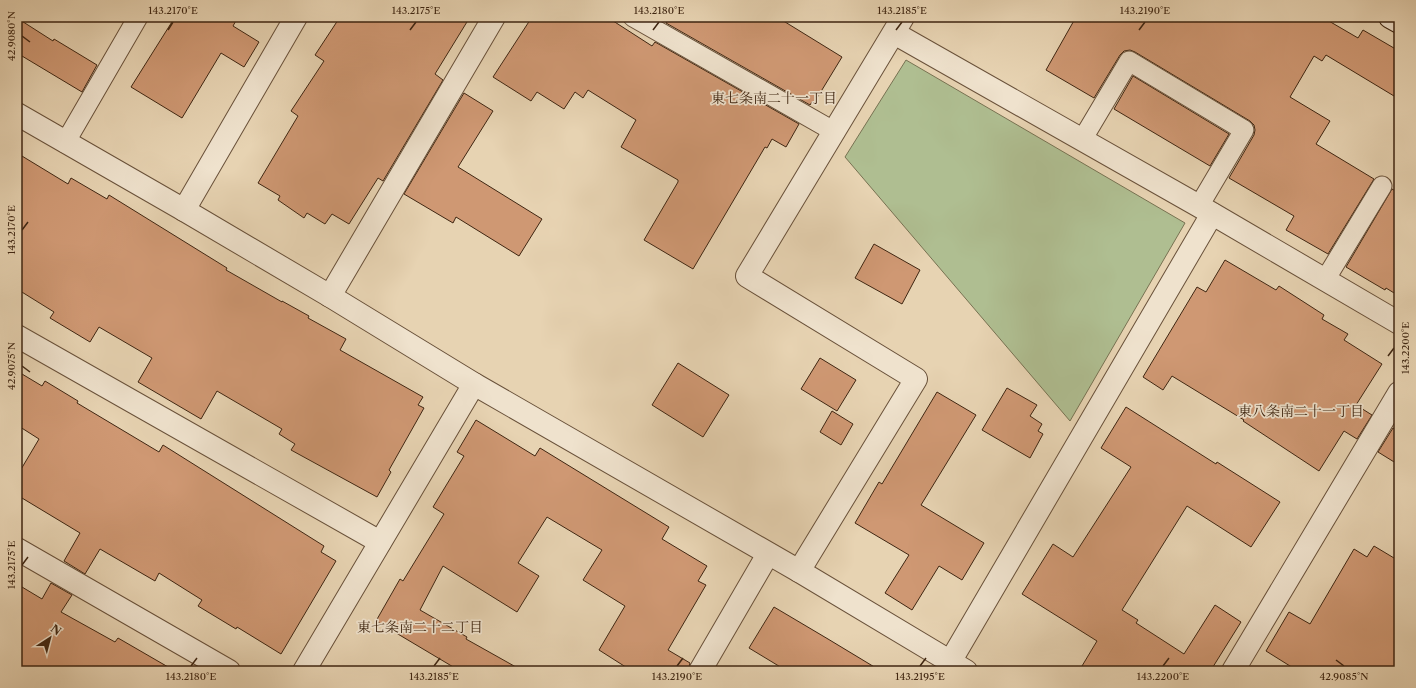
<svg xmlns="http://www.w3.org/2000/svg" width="1416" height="688" font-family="'Libre Caslon Text','Noto Serif JP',serif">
<rect width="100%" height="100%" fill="#e7d3b2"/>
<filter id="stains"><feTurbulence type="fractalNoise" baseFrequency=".005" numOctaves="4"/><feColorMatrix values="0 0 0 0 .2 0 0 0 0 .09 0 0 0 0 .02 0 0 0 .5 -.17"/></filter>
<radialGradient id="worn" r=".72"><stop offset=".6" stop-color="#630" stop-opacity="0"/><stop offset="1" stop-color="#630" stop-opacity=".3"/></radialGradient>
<polygon fill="#afbe91" stroke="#777252" points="906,60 1185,223 1070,421 845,157"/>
<g fill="#cf9873" stroke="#3f2612">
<polygon points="175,17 238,17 233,26 259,42 244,67 221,53 182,118 131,87"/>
<polygon points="340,17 470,17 435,74 443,80 383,181 378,178 349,224 332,214 325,224 307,213 304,218 278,200 280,196 258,183 298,116 291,111 324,61 315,55"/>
<polygon points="532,17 607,17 652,46 655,42 799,124 786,147 772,139 767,148 765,147 693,269 644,240 678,182 678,180 621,147 636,120 588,90 583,98 575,92 564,109 537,92 531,101 493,77"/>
<polygon points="669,17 777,17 842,57 814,103 812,102 810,105 666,23"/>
<polygon points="1076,17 1322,17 1358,38 1363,30 1399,51 1399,99 1326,55 1322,61 1314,56 1290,97 1330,121 1316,144 1374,179 1328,254 1286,230 1294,216 1229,178 1254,135 1255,130 1254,125 1250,121 1135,52 1130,50 1124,51 1120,55 1094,98 1046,70"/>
<polygon points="17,18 53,41 54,39 97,65 82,92 17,53"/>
<polygon points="1133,76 1229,134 1210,166 1114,109"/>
<polygon points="464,93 493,111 458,167 542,219 519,256 456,217 453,223 404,194"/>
<polygon points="17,153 68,184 71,178 107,199 109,195 227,268 226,270 282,302 282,301 309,316 308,318 346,339 340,350 423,397 418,405 424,408 389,470 391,472 377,497 291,450 295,444 279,434 282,429 217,391 201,419 138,382 152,358 99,327 90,342 50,318 54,312 17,289"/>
<polygon points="1392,189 1399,193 1399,296 1386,288 1385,290 1346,267"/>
<polygon points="874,244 920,270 902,304 855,278"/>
<polygon points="1225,260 1276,290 1279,286 1324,315 1322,319 1348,334 1344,340 1382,364 1356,405 1372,415 1357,439 1344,431 1319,471 1243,421 1244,420 1172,376 1163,390 1143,377 1197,287 1206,292"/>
<polygon points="820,358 856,380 837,411 801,389"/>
<polygon points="678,363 729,395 703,437 652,405"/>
<polygon points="17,371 42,386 45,381 78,401 77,403 159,452 163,445 324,546 321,552 336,561 281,654 237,627 236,629 198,606 202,600 159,573 155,581 100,549 85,574 64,561 80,533 17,495 17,476 39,439 17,425"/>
<polygon points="1007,388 1037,405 1030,416 1042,424 1038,431 1043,434 1030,458 982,430"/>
<polygon points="937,392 976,415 921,505 984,543 962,580 939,566 912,610 885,593 909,555 855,523 879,482 882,484"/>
<polygon points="1126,407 1216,464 1217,462 1280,502 1251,547 1187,506 1122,610 1138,620 1136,623 1184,654 1215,605 1241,622 1211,670 1212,671 1079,671 1097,641 1022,594 1053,544 1073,557 1131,467 1101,448"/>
<polygon points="832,411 853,424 841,445 820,432"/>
<polygon points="476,420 535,456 540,448 669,527 662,539 707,566 698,581 706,585 668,650 690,663 688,671 632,671 599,650 625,606 583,580 602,550 547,517 518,563 539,576 517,612 443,566 420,610 467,637 466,639 523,671 460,671 376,621 400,579 403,581 444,514 433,507 464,456 457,452"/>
<polygon points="1393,428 1399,432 1399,465 1378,452"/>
<polygon points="1374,546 1399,561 1399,671 1298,671 1266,651 1289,612 1310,624 1354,549 1367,557"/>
<polygon points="51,583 72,595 61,612 115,642 118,638 175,671 17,671 17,584 42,599"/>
<polygon points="774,607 828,639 881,671 787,671 749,648"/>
</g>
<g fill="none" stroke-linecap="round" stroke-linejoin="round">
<defs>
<g id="lane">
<polyline points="633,17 835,132"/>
<polyline points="1082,140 1129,61 1244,130 1199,206"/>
<polyline points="65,143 138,17"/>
<polyline points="1325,280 1382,186"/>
</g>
<g id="street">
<polyline points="894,33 1199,206 1399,323"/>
<polyline points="17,114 184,210 330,296 474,384 799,571 966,671"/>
<polyline points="184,210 296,17"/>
<polyline points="330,296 494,17"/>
<polyline points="17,336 380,542"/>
<polyline points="17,549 229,671"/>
<polyline points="799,571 916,379 747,276 903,17"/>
<polyline points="950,662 1212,214"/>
<polyline points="304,671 474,384"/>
<polyline points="700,671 768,554"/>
<polyline points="1233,671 1399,393"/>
</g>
<polyline id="secondary" points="1390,17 1399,22"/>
</defs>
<use href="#lane" stroke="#69513a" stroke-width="21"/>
<use href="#street" stroke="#69513a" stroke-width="24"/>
<use href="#secondary" stroke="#3f2612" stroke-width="24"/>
<use href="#lane" stroke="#efe2cd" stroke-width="19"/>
<use href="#street" stroke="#efe2cd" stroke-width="22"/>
<use href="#secondary" stroke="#efe2cd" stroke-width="22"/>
</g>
<path fill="none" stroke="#3f2612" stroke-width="1.5" d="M168,30L173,22M410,30L416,22M653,30L659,22M896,30L902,22M1139,30L1145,22M22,36L30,42M22,230L28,222M1388,356L1394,348M22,366L30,372M22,565L28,557M1336,660L1344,666M191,666L197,658M434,666L440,658M677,666L683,658M920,666L926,658M1163,666L1169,658"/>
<g text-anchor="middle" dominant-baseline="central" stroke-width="3.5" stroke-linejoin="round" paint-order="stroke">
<g font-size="14" fill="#3f2612" stroke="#efe2cd">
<text x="774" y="98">東七条南二十一丁目</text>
<text x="1301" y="411">東八条南二十一丁目</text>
<text x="420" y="627">東七条南二十二丁目</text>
</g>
</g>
<rect width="1416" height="688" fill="none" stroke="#e7d3b2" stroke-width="44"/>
<g transform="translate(50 638) rotate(36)" stroke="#efe2cd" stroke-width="3" paint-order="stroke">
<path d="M0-3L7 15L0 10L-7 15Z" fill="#3f2612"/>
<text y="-6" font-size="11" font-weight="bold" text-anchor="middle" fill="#3f2612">N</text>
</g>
<rect x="22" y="22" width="1372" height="644" fill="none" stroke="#3f2612" stroke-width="1.5"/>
<g font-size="10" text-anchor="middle" fill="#3f2612">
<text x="173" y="14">143.2170°E</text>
<text x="416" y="14">143.2175°E</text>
<text x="659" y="14">143.2180°E</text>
<text x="902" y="14">143.2185°E</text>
<text x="1145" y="14">143.2190°E</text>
<text transform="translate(11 36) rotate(-90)" y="4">42.9080°N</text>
<text transform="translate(11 230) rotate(-90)" y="4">143.2170°E</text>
<text transform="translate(1405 348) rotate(-90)" y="4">143.2200°E</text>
<text transform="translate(11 366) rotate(-90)" y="4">42.9075°N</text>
<text transform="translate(11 565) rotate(-90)" y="4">143.2175°E</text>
<text x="191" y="680">143.2180°E</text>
<text x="434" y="680">143.2185°E</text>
<text x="677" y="680">143.2190°E</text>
<text x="920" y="680">143.2195°E</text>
<text x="1163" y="680">143.2200°E</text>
<text x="1344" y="680">42.9085°N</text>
</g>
<rect width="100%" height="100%" filter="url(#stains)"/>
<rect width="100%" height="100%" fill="url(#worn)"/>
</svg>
